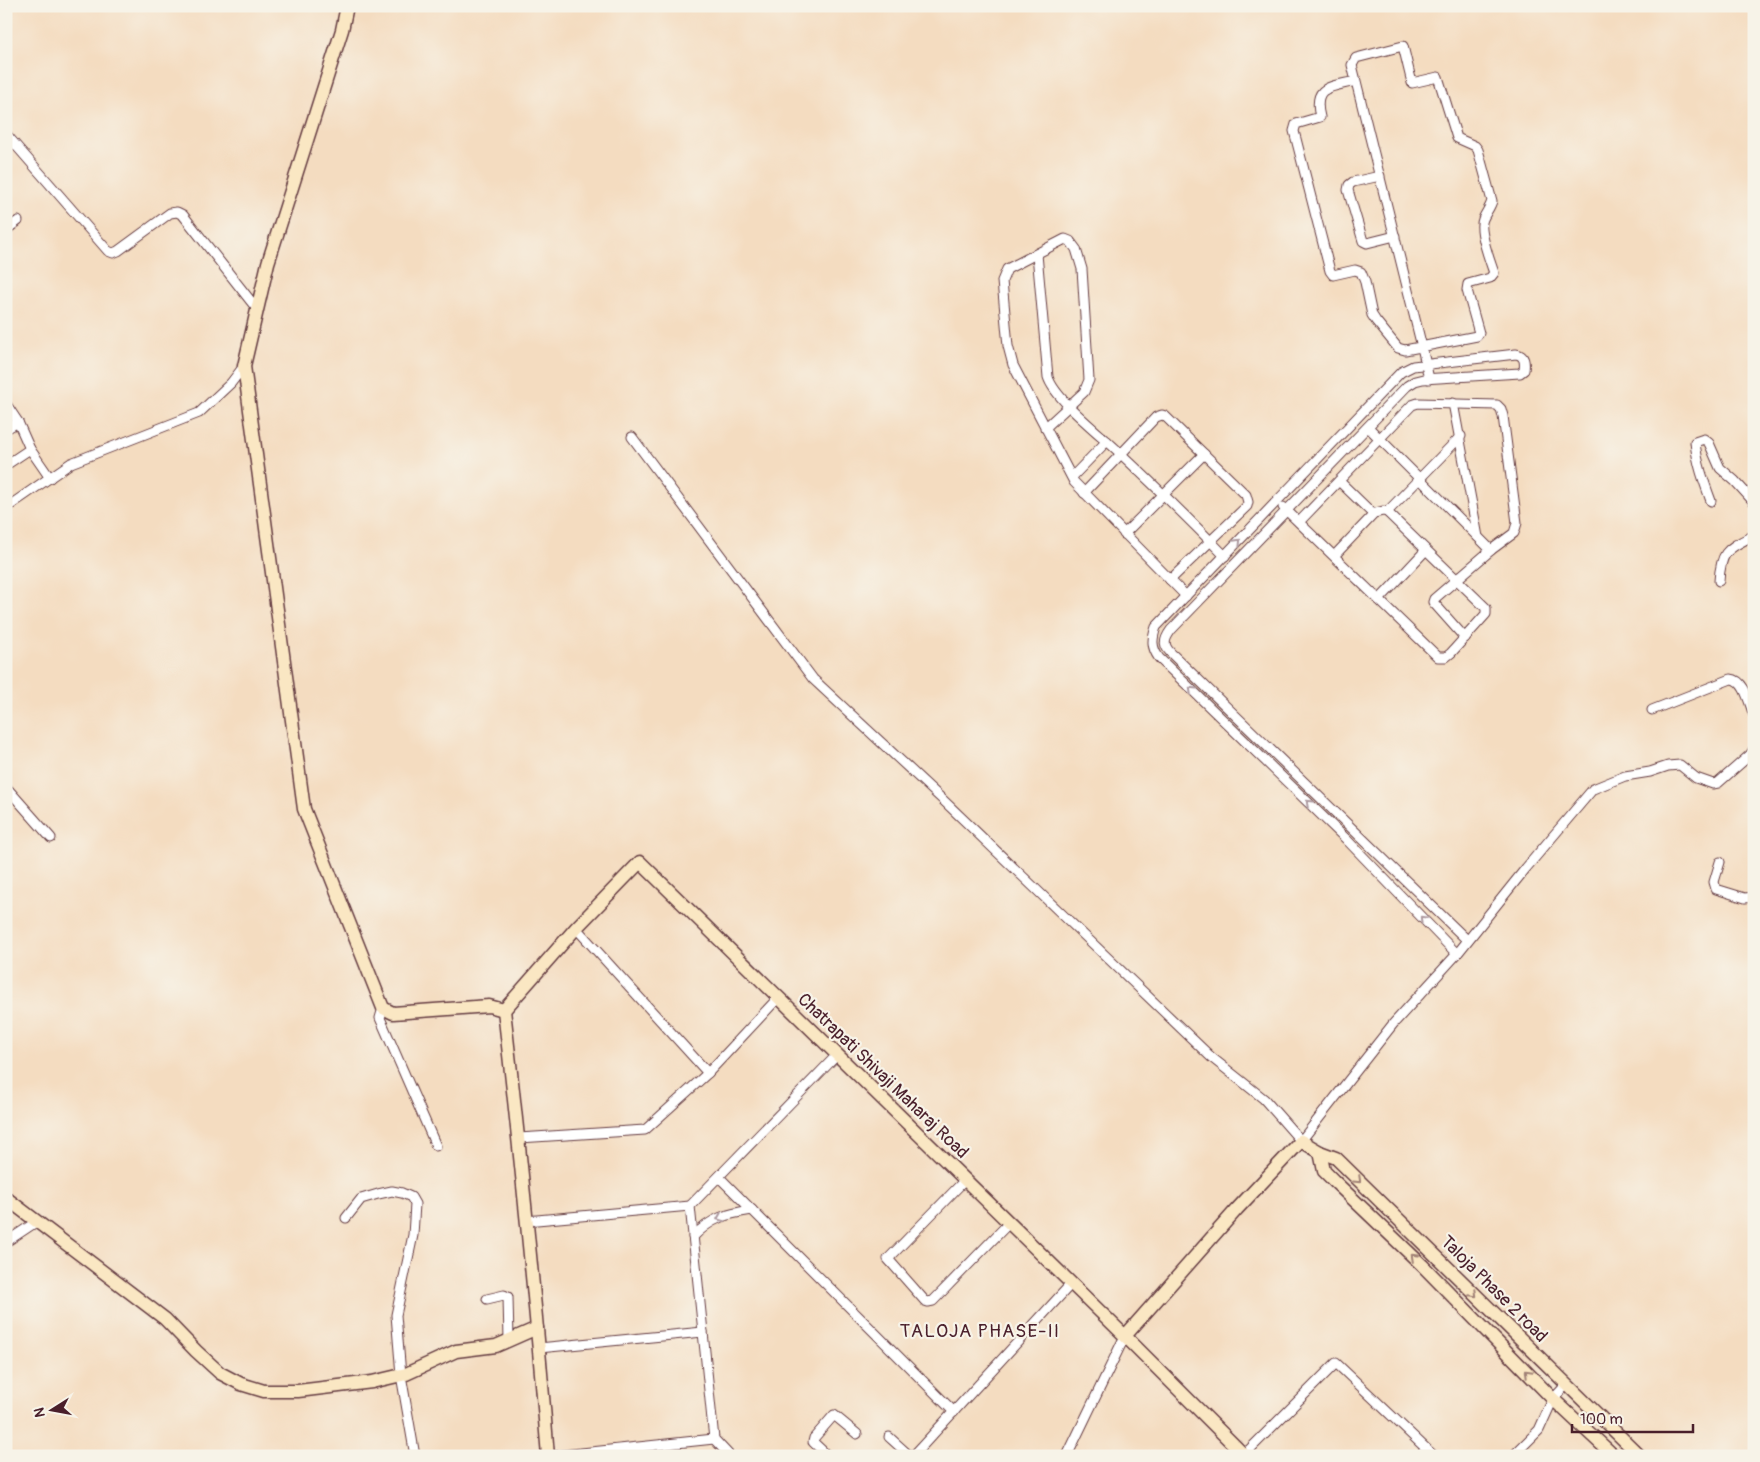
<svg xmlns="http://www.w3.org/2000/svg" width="1760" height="1462" font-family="Pangolin,sans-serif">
<rect width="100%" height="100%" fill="#f7f3e8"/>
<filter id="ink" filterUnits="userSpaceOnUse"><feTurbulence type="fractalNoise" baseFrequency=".02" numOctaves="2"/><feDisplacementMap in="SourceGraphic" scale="10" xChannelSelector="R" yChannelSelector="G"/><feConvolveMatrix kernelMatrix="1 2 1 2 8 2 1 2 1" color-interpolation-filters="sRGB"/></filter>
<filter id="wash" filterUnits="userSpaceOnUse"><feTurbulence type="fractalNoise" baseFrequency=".0096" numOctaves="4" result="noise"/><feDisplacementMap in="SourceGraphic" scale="20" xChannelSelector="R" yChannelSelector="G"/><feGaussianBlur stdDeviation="1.12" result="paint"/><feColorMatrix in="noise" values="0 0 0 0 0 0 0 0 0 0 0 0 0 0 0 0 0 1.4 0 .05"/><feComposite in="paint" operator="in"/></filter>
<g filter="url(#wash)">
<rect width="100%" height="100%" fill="#f4dcc0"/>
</g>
<g filter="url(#ink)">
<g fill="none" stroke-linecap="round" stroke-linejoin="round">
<defs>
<g id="street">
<path d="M1356,81C1331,87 1312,85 1320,117L1296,124L1294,131L1330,271L1333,275L1355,270L1361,272L1365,282L1372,315L1376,321L1398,348L1405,350L1477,336L1479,333L1467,290L1468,284L1490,278L1494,273C1490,261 1478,230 1483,219C1486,212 1490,208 1492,201L1478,150L1475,146L1457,138L1438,77L1412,83L1403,46L1356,58L1352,65L1422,347L1429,379"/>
<polyline points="6,134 108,251 113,253 118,251 170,213 177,212 183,215 257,309"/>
<polyline points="1380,176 1353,182 1349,185 1348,190 1363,241 1367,243 1395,236"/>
<polyline points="6,230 18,221"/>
<path d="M1037,254L1048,377C1055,400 1103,436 1121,454C1156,487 1191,521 1225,556"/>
<polyline points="1453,403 1478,537"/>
<polyline points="6,404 18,422 30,449 50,478"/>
<polyline points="1368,427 1491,550"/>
<polyline points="1045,428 1084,392 1089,380 1082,269 1076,249 1070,241 1065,239 1007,269 1002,281 1008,346 1013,365 1074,482 1186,596"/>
<polyline points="6,429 18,422"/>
<polyline points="632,437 813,679 943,800 1211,1057 1264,1099 1301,1141 1393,1024 1457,954 1526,868 1593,789 1625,776 1650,772 1668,766 1680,765 1696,778 1713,784 1718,783 1750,755 1754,749"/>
<polyline points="6,465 30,449"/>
<polyline points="1072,477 1107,441"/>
<polyline points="1339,481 1373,514"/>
<polyline points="1084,493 1156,417 1162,415 1165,416 1246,495 1248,502 1247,506 1170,580"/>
<path d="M1711,501C1704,482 1697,463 1695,442L1704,439L1709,443L1720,468L1735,481L1754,502"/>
<polyline points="1283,507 1438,657 1446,657 1451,653 1486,614 1486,608 1387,512 1383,511 1375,513 1334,556"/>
<polyline points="6,508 71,463 199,413 231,383 244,366"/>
<polyline points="1387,512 1461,436"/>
<polyline points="1299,522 1412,405 1418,403 1497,405 1501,409 1503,416 1517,523 1514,533 1491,550 1434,599 1433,602 1465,638"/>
<polyline points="1124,534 1204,454"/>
<path d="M1719,581C1721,549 1728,549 1754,535"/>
<polyline points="1379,600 1426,550"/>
<path d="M1652,710L1731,679C1745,680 1749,703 1754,715"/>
<polyline points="6,787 51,838"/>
<polyline points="1720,862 1714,882 1716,889 1745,898 1754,897"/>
<polyline points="576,928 708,1073"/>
<path d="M1457,954L1346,839L1159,658C1151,647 1152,639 1156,627L1401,372L1413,366L1516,354C1525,355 1525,363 1524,370L1520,373L1423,379L1415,381L1407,386L1171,630C1163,641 1163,646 1173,655L1467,940"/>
<polyline points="383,1008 380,1018 436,1146"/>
<polyline points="519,1138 645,1130 708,1073 778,998"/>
<polyline points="719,1177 954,1412"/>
<polyline points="965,1180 888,1259 925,1301 928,1302 933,1301 1009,1223"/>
<polyline points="346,1218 361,1199 378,1194 392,1191 402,1193 411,1197 415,1204 413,1235 396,1315 401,1375 415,1456"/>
<polyline points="526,1221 690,1206"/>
<path d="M693,1237C712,1217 727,1214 752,1210"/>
<polyline points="6,1242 36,1222"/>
<polyline points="487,1299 504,1295 508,1297 509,1340"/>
<polyline points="539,1348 703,1332"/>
<polyline points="889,1437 910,1456"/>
<polyline points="553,1456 714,1439"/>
<polyline points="730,1456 714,1439 690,1206 837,1055"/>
<polyline points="828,1456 813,1442 814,1438 834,1415 857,1434"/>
<polyline points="913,1456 1071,1284"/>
<polyline points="1067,1456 1125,1336"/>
<polyline points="1243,1456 1336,1363 1434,1456"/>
<polyline points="1513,1456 1539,1430 1553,1399 1566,1385"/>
</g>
<g id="secondary">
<polyline points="347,6 342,30 268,263 244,366 304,809 383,1008 393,1013 489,1006 504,1010"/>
<polyline points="504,1010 576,928 640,862 1125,1336 1245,1456"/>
<path d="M504,1010C521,1159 536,1307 548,1456"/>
<polyline points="1320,1152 1324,1171 1334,1181 1422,1265 1553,1399 1614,1456"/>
<polyline points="6,1198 165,1319 196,1351 220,1373 241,1384 264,1391 298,1391 372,1382 406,1374 456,1351 496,1346 537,1328"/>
<polyline points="1125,1336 1237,1209 1301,1141 1320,1152 1336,1158 1640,1456"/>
</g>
</defs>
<use href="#street" stroke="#643b41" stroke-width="11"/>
<use href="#secondary" stroke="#643b41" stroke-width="15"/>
<use href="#street" stroke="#fff" stroke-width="9"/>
<use href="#secondary" stroke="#fae7c3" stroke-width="12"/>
</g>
<defs><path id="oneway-chevron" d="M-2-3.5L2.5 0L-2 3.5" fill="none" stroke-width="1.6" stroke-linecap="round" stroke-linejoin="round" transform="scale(1.25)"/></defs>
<g stroke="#ae9aa0">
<use href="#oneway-chevron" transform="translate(1238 542) rotate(-46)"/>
<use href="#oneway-chevron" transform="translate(1192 690) rotate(-136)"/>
<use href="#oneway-chevron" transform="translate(1309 803) rotate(-136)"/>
<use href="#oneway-chevron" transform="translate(1423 919) rotate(-134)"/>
<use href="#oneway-chevron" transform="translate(720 1218) rotate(158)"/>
</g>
<g stroke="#a28377">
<use href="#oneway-chevron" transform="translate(1358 1180) rotate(44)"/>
<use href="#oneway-chevron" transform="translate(1414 1257) rotate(-137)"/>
<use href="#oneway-chevron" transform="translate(1474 1294) rotate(45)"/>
<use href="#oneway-chevron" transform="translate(1528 1373) rotate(-135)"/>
</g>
</g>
<g text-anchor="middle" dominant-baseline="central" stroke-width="4.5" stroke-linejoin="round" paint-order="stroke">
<g font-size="18" fill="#4a1f2b" stroke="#f7f3e8">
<text transform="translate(883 1076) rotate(44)">Chatrapati Shivaji Maharaj Road</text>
<text transform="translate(1494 1289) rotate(45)">Taloja Phase 2 road</text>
</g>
<g font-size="19" letter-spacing="1" fill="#4a1f2b" stroke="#f7f3e8">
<text x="980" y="1331">TALOJA PHASE-II</text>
</g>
</g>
<rect width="1760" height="1462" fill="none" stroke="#f7f3e8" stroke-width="25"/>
<g transform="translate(52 1410) rotate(259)" stroke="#f7f3e8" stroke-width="4" paint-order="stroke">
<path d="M0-4L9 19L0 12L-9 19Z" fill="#4a1f2b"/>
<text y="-8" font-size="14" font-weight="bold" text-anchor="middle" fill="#4a1f2b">N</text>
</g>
<path d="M1572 1424v8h121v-8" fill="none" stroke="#4a1f2b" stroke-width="2.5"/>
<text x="1580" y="1424" font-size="15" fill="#4a1f2b" stroke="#f7f3e8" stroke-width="4" paint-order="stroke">100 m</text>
</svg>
